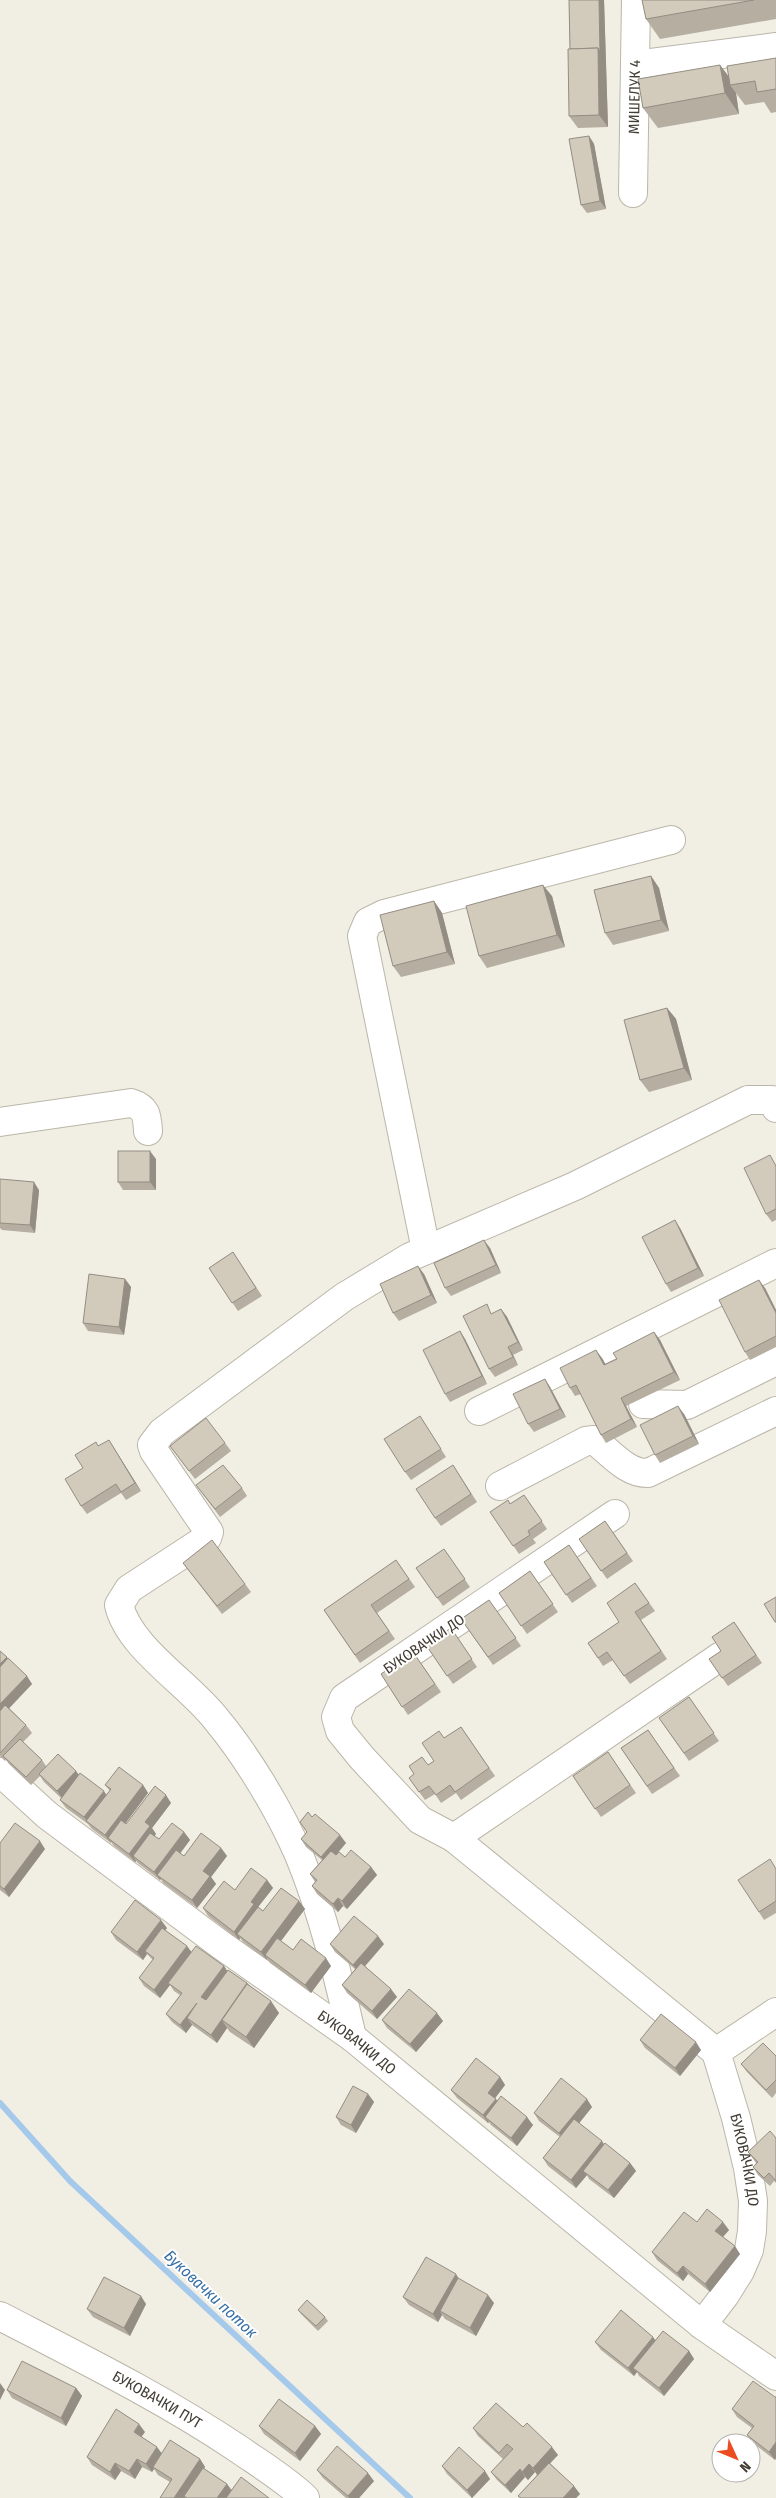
<svg xmlns="http://www.w3.org/2000/svg" width="776" height="2498" font-family="'Fira Sans Condensed',sans-serif">
<rect width="100%" height="100%" fill="#f1eee4"/>
<g fill="none" stroke-linecap="round" stroke-linejoin="round">
<polyline stroke="#a4c9ea" stroke-width="6" points="0,2103 70,2181 410,2498"/>
<defs>
<g id="minor">
<polyline points="635,65 776,47"/>
<path id="s1" d="M633,193L636,0"/>
<path d="M0,1122L131,1103C147,1108 147,1116 148,1131"/>
<polyline points="426,1250 362,936 368,922 384,914 671,840"/>
<polyline points="643,1404 687,1405 776,1361"/>
<polyline points="479,1411 776,1263"/>
<path d="M500,1486L586,1441L594,1440C610,1452 627,1474 648,1473L776,1411"/>
<path id="s2" d="M615,1514L344,1698L336,1717L340,1731L362,1758L420,1820L454,1838L716,2052L736,2118L748,2168L753,2201L752,2231L749,2250L740,2271L725,2295L702,2325"/>
<path id="s3" d="M0,1772L47,1815L221,1945L352,2037L702,2325L776,2376"/>
<polyline points="454,1838 721,1656"/>
<path d="M352,2037C338,1976 323,1913 299,1855C280,1811 247,1756 216,1719C189,1684 129,1648 119,1605L129,1589L201,1542L207,1538L209,1532L154,1451L152,1445L162,1432L344,1297L410,1257L575,1186L748,1100H772L776,1108"/>
<polyline points="716,2052 776,2012"/>
<path id="s4" d="M0,2316C81,2358 162,2398 237,2448C260,2464 285,2479 305,2498"/>
</g>
</defs>
<use href="#minor" stroke="#bbb6a8" stroke-width="30"/>
<use href="#minor" stroke="#fff" stroke-width="28"/>
</g>
<g fill="#b5aea1">
<polygon points="569,0 604,0 608,127 578,128 569,116 570,49"/>
<polygon points="642,0 776,0 776,19 660,39 646,19"/>
<polygon points="776,58 776,112 771,113 764,102 745,105 736,93 739,114 658,128 643,108 720,65 729,77"/>
<polygon points="589,136 594,144 606,209 587,213 581,205"/>
<polygon points="651,876 659,888 669,931 613,945 605,933"/>
<polygon points="552,896 565,947 487,968 479,956"/>
<polygon points="434,901 442,913 455,964 401,977 393,966"/>
<polygon points="667,1008 676,1019 692,1080 649,1092 640,1080"/>
<polygon points="156,1159 156,1190 123,1190 118,1182"/>
<polygon points="776,1163 776,1220 772,1222 766,1214"/>
<polygon points="0,1182 39,1190 35,1233 2,1230 0,1228"/>
<polygon points="680,1228 704,1276 671,1292 666,1284"/>
<polygon points="490,1248 501,1273 451,1296 445,1288"/>
<polygon points="233,1252 262,1296 238,1311 209,1268"/>
<polygon points="424,1274 437,1303 399,1321 393,1313"/>
<polygon points="125,1279 131,1287 124,1335 88,1331 83,1323"/>
<polygon points="765,1288 776,1310 776,1347 750,1360 745,1352"/>
<polygon points="501,1309 507,1317 523,1350 513,1355 518,1365 495,1377 489,1369 493,1313"/>
<polygon points="460,1331 465,1339 487,1384 450,1402 445,1394"/>
<polygon points="654,1332 660,1340 680,1380 626,1406 637,1427 606,1443 601,1435 581,1394 575,1396 570,1388 602,1358 606,1365 617,1359"/>
<polygon points="545,1379 550,1387 566,1417 534,1432 528,1424"/>
<polygon points="684,1414 699,1444 660,1463 655,1455"/>
<polygon points="420,1416 446,1457 411,1480 405,1472"/>
<polygon points="109,1440 141,1491 126,1500 121,1493 87,1514 81,1506 83,1468 99,1446"/>
<polygon points="225,1443 231,1451 195,1479 170,1446"/>
<polygon points="453,1465 477,1502 441,1526 435,1518"/>
<polygon points="196,1485 242,1488 247,1496 220,1517"/>
<polygon points="524,1495 547,1529 533,1539 536,1543 519,1554 490,1512 510,1504"/>
<polygon points="605,1521 633,1561 607,1579 579,1539"/>
<polygon points="569,1545 597,1586 572,1603 544,1562"/>
<polygon points="444,1549 470,1587 443,1606 416,1568"/>
<polygon points="396,1560 415,1587 377,1613 395,1639 360,1663 324,1610"/>
<polygon points="183,1563 245,1584 251,1592 222,1614"/>
<polygon points="530,1571 558,1612 527,1634 499,1593"/>
<polygon points="635,1583 655,1611 641,1620 667,1659 630,1684 613,1660 603,1666 588,1643 619,1622"/>
<polygon points="489,1600 521,1646 493,1665 461,1619"/>
<polygon points="734,1622 762,1663 728,1686 709,1659 721,1651"/>
<polygon points="451,1628 477,1667 453,1684 426,1645"/>
<polygon points="0,1651 32,1684 9,1708 26,1725 32,1733 23,1742 42,1760 46,1766 79,1775 106,1795 110,1791 105,1785 143,1785 148,1793 125,1824 126,1824 171,1803 152,1828 156,1834 154,1836 159,1839 184,1832 190,1840 180,1853 184,1856 221,1848 227,1856 211,1877 216,1884 197,1908 163,1883 161,1879 160,1880 139,1864 136,1861 135,1862 114,1846 111,1842 111,1843 92,1829 88,1824 66,1808 60,1800 61,1798 44,1782 40,1776 31,1785 9,1764 6,1760 5,1761 0,1756"/>
<polygon points="413,1652 441,1692 408,1715 381,1674"/>
<polygon points="689,1697 719,1741 689,1761 659,1718"/>
<polygon points="461,1727 495,1776 461,1800 456,1793 441,1803 435,1794 425,1800 409,1778 434,1761 444,1738"/>
<polygon points="648,1730 680,1776 652,1794 621,1748"/>
<polygon points="608,1752 636,1793 601,1817 573,1776"/>
<polygon points="312,1817 346,1843 336,1855 345,1857 371,1867 377,1875 347,1909 343,1906 338,1912 317,1894 312,1886 315,1882 310,1874 322,1860 306,1847 301,1839 307,1832"/>
<polygon points="0,1843 45,1849 9,1897 0,1890"/>
<polygon points="776,1869 776,1913 764,1920 759,1912"/>
<polygon points="267,1880 273,1888 258,1907 263,1911 299,1901 305,1909 281,1941 293,1950 331,1966 311,1993 270,1963 267,1959 267,1960 243,1942 240,1938 239,1940 208,1916 203,1908 235,1890"/>
<polygon points="167,1928 165,1930 191,1952 224,1966 227,1971 247,1983 279,2013 254,2048 230,2032 227,2028 217,2043 192,2025 186,2033 172,2022 166,2014 180,1995 174,1991 170,1985 160,1998 144,1986 139,1978 153,1960 147,1954 143,1960 116,1940 111,1932"/>
<polygon points="330,1944 384,1944 365,1966 397,1997 377,2019 347,1993 342,1985 355,1969 335,1952"/>
<polygon points="382,2020 443,2021 416,2052 387,2028"/>
<polygon points="640,2040 701,2050 680,2076 645,2048"/>
<polygon points="776,2056 776,2093 772,2098 747,2072 741,2064"/>
<polygon points="500,2077 505,2085 495,2098 497,2101 533,2125 517,2146 491,2125 489,2122 488,2123 457,2098 451,2090"/>
<polygon points="368,2094 374,2102 356,2133 341,2125 336,2117"/>
<polygon points="592,2107 579,2123 604,2145 630,2163 636,2171 614,2198 589,2179 587,2175 576,2188 548,2166 543,2158 560,2137 539,2121 534,2113"/>
<polygon points="776,2138 776,2183 774,2181 770,2186 758,2175 753,2167 756,2163 748,2152"/>
<polygon points="697,2222 729,2230 723,2237 740,2254 710,2292 688,2274 683,2281 657,2260 652,2252"/>
<polygon points="459,2279 494,2303 476,2336 445,2319 442,2315 438,2322 409,2305 403,2297"/>
<polygon points="146,2304 130,2336 93,2317 87,2309"/>
<polygon points="298,2310 325,2317 328,2321 318,2331 301,2314"/>
<polygon points="656,2340 689,2351 694,2359 664,2396 639,2376 637,2372 634,2376 601,2350 595,2342"/>
<polygon points="76,2388 82,2396 66,2426 12,2398 7,2390"/>
<polygon points="775,2397 776,2397 776,2458 775,2460 753,2443 747,2435 752,2428 737,2417 732,2409"/>
<polygon points="259,2426 315,2426 321,2434 300,2461 264,2434"/>
<polygon points="523,2427 558,2455 550,2463 580,2494 576,2498 520,2498 518,2496 537,2475 535,2472 528,2480 525,2477 511,2493 497,2480 491,2472 503,2459 478,2436 473,2428"/>
<polygon points="145,2432 141,2437 161,2453 200,2459 205,2467 204,2469 227,2484 232,2490 269,2498 160,2498 170,2482 158,2475 154,2469 152,2472 142,2467 135,2479 121,2471 115,2480 92,2465 87,2457"/>
<polygon points="442,2466 490,2479 472,2498 447,2474"/>
<polygon points="317,2470 374,2481 359,2498 346,2498 323,2478"/>
</g>
<g fill="#938d83">
<polygon points="599,0 604,0 608,127 599,115 598,48"/>
<polygon points="720,65 734,84 730,85 736,93 739,114 725,93"/>
<polygon points="589,136 594,144 606,209 600,201"/>
<polygon points="651,876 659,888 669,931 661,920"/>
<polygon points="543,885 552,896 565,947 557,935"/>
<polygon points="434,901 442,913 455,964 447,952"/>
<polygon points="667,1008 676,1019 692,1080 684,1068"/>
<polygon points="150,1151 156,1159 156,1190 150,1182"/>
<polygon points="34,1182 39,1190 35,1233 30,1225"/>
<polygon points="675,1220 680,1228 704,1276 698,1268"/>
<polygon points="484,1240 490,1248 501,1273 496,1265"/>
<polygon points="418,1266 424,1274 437,1303 431,1295"/>
<polygon points="125,1279 131,1287 124,1335 119,1327"/>
<polygon points="759,1280 765,1288 776,1310 776,1313"/>
<polygon points="501,1309 507,1317 523,1350 518,1342"/>
<polygon points="460,1331 465,1339 487,1384 482,1376"/>
<polygon points="654,1332 660,1340 680,1380 674,1372"/>
<polygon points="508,1347 513,1355 518,1365 513,1357"/>
<polygon points="596,1350 602,1358 610,1373 604,1365"/>
<polygon points="545,1379 550,1387 566,1417 560,1409"/>
<polygon points="621,1398 626,1406 637,1427 631,1419"/>
<polygon points="678,1406 684,1414 699,1444 693,1436"/>
<polygon points="109,1440 114,1448 141,1491 135,1483"/>
<polygon points="7,1657 12,1665 0,1678 0,1664"/>
<polygon points="27,1676 32,1684 0,1718 0,1704"/>
<polygon points="76,1771 82,1779 63,1799 57,1791"/>
<polygon points="143,1785 148,1793 112,1841 108,1838 111,1842 111,1843 105,1835"/>
<polygon points="104,1791 109,1799 88,1823 84,1817"/>
<polygon points="166,1795 171,1803 152,1828 156,1834 137,1859 133,1856 136,1861 135,1862 129,1854 145,1822"/>
<polygon points="184,1832 190,1840 162,1878 157,1875 161,1879 160,1880 154,1872"/>
<polygon points="340,1835 346,1843 327,1865 321,1857"/>
<polygon points="40,1841 45,1849 9,1897 4,1889"/>
<polygon points="221,1848 227,1856 211,1877 216,1884 197,1908 192,1900 203,1871"/>
<polygon points="371,1867 377,1875 347,1909 342,1901"/>
<polygon points="267,1880 273,1888 237,1934 240,1938 239,1940 234,1932 251,1902"/>
<polygon points="338,1898 343,1906 338,1912 333,1904"/>
<polygon points="299,1901 305,1909 268,1958 265,1955 267,1959 267,1960 261,1952"/>
<polygon points="161,1920 167,1928 148,1953 145,1951 147,1954 143,1960 137,1952"/>
<polygon points="378,1936 384,1944 359,1973 353,1965"/>
<polygon points="187,1946 193,1954 168,1983 170,1985 160,1998 154,1990"/>
<polygon points="326,1958 331,1966 311,1993 305,1985"/>
<polygon points="224,1966 229,1974 206,2005 201,1997"/>
<polygon points="247,1983 253,1991 222,2020 227,2028 217,2043 211,2035"/>
<polygon points="391,1989 397,1997 377,2019 372,2011"/>
<polygon points="271,2001 279,2013 254,2048 246,2037"/>
<polygon points="197,2003 187,2018 192,2025 186,2033 180,2025"/>
<polygon points="437,2013 443,2021 416,2052 410,2044"/>
<polygon points="696,2042 701,2050 680,2076 675,2068"/>
<polygon points="500,2077 505,2085 493,2101 488,2093"/>
<polygon points="368,2094 374,2102 356,2133 351,2125"/>
<polygon points="496,2099 501,2107 485,2117 489,2122 488,2123 483,2115"/>
<polygon points="587,2099 592,2107 565,2141 559,2133"/>
<polygon points="527,2117 533,2125 517,2146 511,2138"/>
<polygon points="602,2141 607,2149 583,2171 587,2175 576,2188 571,2180"/>
<polygon points="630,2163 636,2171 614,2198 608,2190"/>
<polygon points="723,2222 729,2230 721,2239 715,2231"/>
<polygon points="735,2246 740,2254 710,2292 705,2284"/>
<polygon points="683,2266 688,2274 683,2281 677,2273"/>
<polygon points="456,2274 461,2282 440,2311 442,2315 438,2322 433,2314"/>
<polygon points="488,2295 494,2303 476,2336 470,2328"/>
<polygon points="141,2296 146,2304 130,2336 124,2328"/>
<polygon points="653,2337 659,2345 633,2368 637,2372 634,2376 628,2368"/>
<polygon points="689,2351 694,2359 664,2396 659,2388"/>
<polygon points="0,2383 5,2390 0,2400"/>
<polygon points="76,2388 82,2396 66,2426 61,2418"/>
<polygon points="139,2424 145,2432 139,2440 134,2432"/>
<polygon points="315,2426 321,2434 300,2461 295,2453"/>
<polygon points="776,2442 776,2458 775,2460 769,2452"/>
<polygon points="157,2447 163,2455 153,2467 154,2469 152,2472 146,2464"/>
<polygon points="552,2447 558,2455 538,2476 533,2468"/>
<polygon points="137,2459 142,2467 135,2479 129,2471"/>
<polygon points="200,2459 205,2467 186,2497 184,2496 185,2498 174,2498"/>
<polygon points="115,2463 121,2471 115,2480 110,2472"/>
<polygon points="529,2464 535,2472 528,2480 522,2472"/>
<polygon points="520,2469 525,2477 511,2493 505,2485"/>
<polygon points="485,2471 490,2479 472,2498 467,2490"/>
<polygon points="368,2473 374,2481 359,2498 349,2498 348,2496"/>
<polygon points="227,2484 232,2492 228,2498 217,2498"/>
<polygon points="574,2486 580,2494 576,2498 563,2498"/>
</g>
<g fill="#d2cabb" stroke="#938d83">
<polygon points="569,0 599,0 600,52 598,48 570,49"/>
<polygon points="642,0 754,0 646,19"/>
<polygon points="598,48 599,115 569,116 568,49"/>
<polygon points="776,58 776,89 757,92 755,81 730,85 727,66"/>
<polygon points="720,65 725,93 643,108 638,79"/>
<polygon points="589,136 600,201 581,205 569,139"/>
<polygon points="651,876 661,920 605,933 594,890"/>
<polygon points="543,885 557,935 479,956 466,906"/>
<polygon points="434,901 447,952 393,966 380,915"/>
<polygon points="667,1008 684,1068 640,1080 624,1020"/>
<rect x="118" y="1151" width="32" height="31"/>
<polygon points="770,1155 776,1166 776,1209 766,1214 744,1168"/>
<polygon points="0,1179 34,1182 30,1225 0,1223"/>
<polygon points="675,1220 698,1268 666,1284 642,1237"/>
<polygon points="484,1240 496,1265 445,1288 434,1263"/>
<polygon points="233,1252 256,1288 232,1303 209,1268"/>
<polygon points="418,1266 431,1295 393,1313 380,1284"/>
<polygon points="89,1274 125,1279 119,1327 83,1323"/>
<polygon points="759,1280 776,1313 776,1336 745,1352 719,1300"/>
<polygon points="487,1304 491,1314 501,1309 518,1342 508,1347 513,1357 489,1369 463,1316"/>
<polygon points="460,1331 482,1376 445,1394 423,1350"/>
<polygon points="654,1332 674,1372 621,1398 631,1419 601,1435 576,1385 570,1388 560,1368 596,1350 604,1365 617,1359 613,1353"/>
<polygon points="545,1379 560,1409 528,1424 513,1394"/>
<polygon points="678,1406 693,1436 655,1455 640,1425"/>
<polygon points="420,1416 441,1449 405,1472 384,1439"/>
<polygon points="206,1418 225,1443 189,1471 170,1446"/>
<polygon points="109,1440 135,1483 121,1492 116,1484 81,1506 65,1479 83,1468 75,1455 96,1442 98,1446"/>
<polygon points="223,1465 242,1488 215,1509 196,1485"/>
<polygon points="453,1465 471,1494 435,1518 416,1489"/>
<polygon points="524,1495 542,1521 528,1531 530,1535 513,1546 490,1512 508,1500 510,1504"/>
<polygon points="605,1521 627,1553 601,1571 579,1539"/>
<polygon points="212,1540 245,1584 217,1606 183,1563"/>
<polygon points="569,1545 591,1578 566,1595 544,1562"/>
<polygon points="444,1549 465,1579 437,1598 416,1568"/>
<polygon points="396,1560 409,1579 371,1605 389,1631 355,1655 324,1610"/>
<polygon points="530,1571 553,1604 521,1626 499,1593"/>
<polygon points="635,1583 649,1603 635,1612 661,1651 624,1676 607,1652 598,1658 588,1643 619,1622 607,1603"/>
<polygon points="776,1597 776,1622 775,1622 764,1604"/>
<polygon points="489,1600 516,1638 488,1657 461,1619"/>
<polygon points="734,1622 756,1655 722,1678 709,1659 721,1651 712,1637"/>
<polygon points="451,1628 472,1659 447,1676 426,1645"/>
<polygon points="0,1651 7,1657 0,1664"/>
<polygon points="413,1652 435,1684 402,1707 381,1674"/>
<polygon points="8,1658 27,1676 0,1704 0,1667"/>
<polygon points="689,1697 714,1733 684,1753 659,1718"/>
<polygon points="5,1705 26,1725 0,1753 0,1711"/>
<polygon points="461,1727 489,1768 455,1792 450,1785 436,1795 429,1786 419,1792 409,1778 414,1774 409,1766 422,1757 428,1765 434,1761 422,1743 439,1731 444,1738"/>
<polygon points="648,1730 674,1768 647,1786 621,1748"/>
<polygon points="20,1739 42,1760 26,1777 3,1756"/>
<polygon points="608,1752 630,1785 595,1809 573,1776"/>
<polygon points="58,1754 76,1771 57,1791 39,1774"/>
<polygon points="119,1767 143,1785 105,1835 86,1821 111,1789 105,1785"/>
<polygon points="80,1773 104,1791 84,1817 60,1800"/>
<polygon points="155,1786 166,1795 145,1822 150,1826 129,1854 108,1838 121,1820 126,1824"/>
<polygon points="308,1812 312,1817 315,1814 340,1835 321,1857 301,1839 307,1832 300,1822"/>
<polygon points="15,1823 40,1841 4,1889 0,1886 0,1843"/>
<polygon points="172,1823 184,1832 154,1872 133,1856 150,1833 159,1839"/>
<polygon points="201,1833 221,1848 203,1871 210,1876 192,1900 157,1875 176,1850 184,1856"/>
<polygon points="351,1850 371,1867 342,1901 338,1898 333,1904 312,1886 317,1880 310,1874 331,1851 336,1855 339,1852 345,1857"/>
<polygon points="770,1859 776,1869 776,1901 759,1912 738,1880"/>
<polygon points="251,1868 267,1880 251,1902 254,1904 234,1932 203,1908 224,1881 235,1890"/>
<polygon points="281,1888 299,1901 261,1952 237,1934 258,1907 263,1911"/>
<polygon points="135,1900 161,1920 137,1952 111,1932"/>
<polygon points="354,1916 378,1936 353,1965 330,1944"/>
<polygon points="162,1928 187,1946 154,1990 139,1978 154,1958 145,1951"/>
<polygon points="277,1938 293,1950 301,1939 326,1958 305,1985 265,1955"/>
<polygon points="196,1946 224,1966 201,1997 206,2000 228,1970 247,1983 211,2035 187,2018 197,2003 180,2025 166,2014 182,1993 168,1983"/>
<polygon points="361,1963 391,1989 372,2011 342,1985"/>
<polygon points="247,1984 271,2001 246,2037 222,2020"/>
<polygon points="409,1989 437,2013 410,2044 382,2020"/>
<polygon points="661,2014 696,2042 675,2068 640,2040"/>
<polygon points="763,2043 776,2056 776,2080 766,2090 741,2064"/>
<polygon points="476,2058 500,2077 488,2093 496,2099 483,2115 451,2090"/>
<polygon points="561,2078 587,2099 559,2133 534,2113"/>
<polygon points="353,2086 368,2094 351,2125 336,2117"/>
<polygon points="501,2096 527,2117 511,2138 485,2117"/>
<polygon points="574,2119 602,2141 571,2180 543,2158"/>
<polygon points="770,2131 776,2138 776,2181 769,2173 764,2178 753,2167 758,2162 748,2152"/>
<polygon points="605,2143 630,2163 608,2190 583,2171"/>
<polygon points="707,2209 723,2222 715,2231 735,2246 705,2284 683,2266 677,2273 652,2252 684,2212 697,2222"/>
<polygon points="426,2257 456,2274 433,2314 403,2297"/>
<polygon points="104,2277 141,2296 124,2328 87,2309"/>
<polygon points="458,2278 488,2295 470,2328 440,2311"/>
<polygon points="307,2300 325,2317 316,2326 298,2310"/>
<polygon points="621,2310 653,2337 628,2368 595,2342"/>
<polygon points="663,2331 689,2351 659,2388 633,2368"/>
<polygon points="22,2361 76,2388 61,2418 7,2390"/>
<polygon points="753,2381 775,2397 776,2397 776,2442 769,2452 747,2435 754,2426 732,2409"/>
<polygon points="279,2399 315,2426 295,2453 259,2426"/>
<polygon points="496,2403 523,2427 527,2423 552,2447 533,2468 529,2464 522,2472 520,2469 505,2485 491,2472 513,2449 507,2444 499,2453 473,2428"/>
<polygon points="116,2409 139,2424 134,2432 157,2447 146,2464 137,2459 129,2471 115,2463 110,2472 87,2457"/>
<polygon points="170,2440 200,2459 174,2498 160,2498 172,2479 153,2467"/>
<polygon points="337,2446 368,2473 348,2496 317,2470"/>
<polygon points="459,2447 485,2471 467,2490 442,2466"/>
<polygon points="549,2463 574,2486 563,2498 521,2498 518,2496"/>
<polygon points="203,2468 227,2484 217,2498 187,2498 184,2496"/>
<polygon points="241,2477 269,2498 226,2498"/>
</g>
<g text-anchor="middle" dominant-baseline="central" stroke-width="4" stroke-linejoin="round" paint-order="stroke">
<g font-size="15" fill="#433e35" stroke="#fff">
<text stroke="none"><textPath href="#s1" startOffset="96">МИШЕЛУК 4</textPath></text>
<text transform="translate(424 1644) rotate(-34)">БУКОВАЧКИ ДО</text>
<text stroke="none"><textPath href="#s3" startOffset="448">БУКОВАЧКИ ДО</textPath></text>
<text stroke="none"><textPath href="#s2" startOffset="971">БУКОВАЧКИ ДО</textPath></text>
<text stroke="none"><textPath href="#s4" startOffset="178">БУКОВАЧКИ ПУТ</textPath></text>
</g>
<g font-size="16" font-style="italic" fill="#366fa6" stroke="#fff">
<text transform="translate(211 2294) rotate(43)">Буковачки поток</text>
</g>
</g>
<g transform="translate(736 2458) rotate(134)"><circle r="24" fill="#ffffff" stroke="#b4b2ae"/>
<path d="M0-4L9 19L0 12L-9 19Z" fill="#eb4d21"/>
<text y="-8" font-size="14" font-weight="bold" text-anchor="middle" fill="#433e35">N</text>
</g>
</svg>
